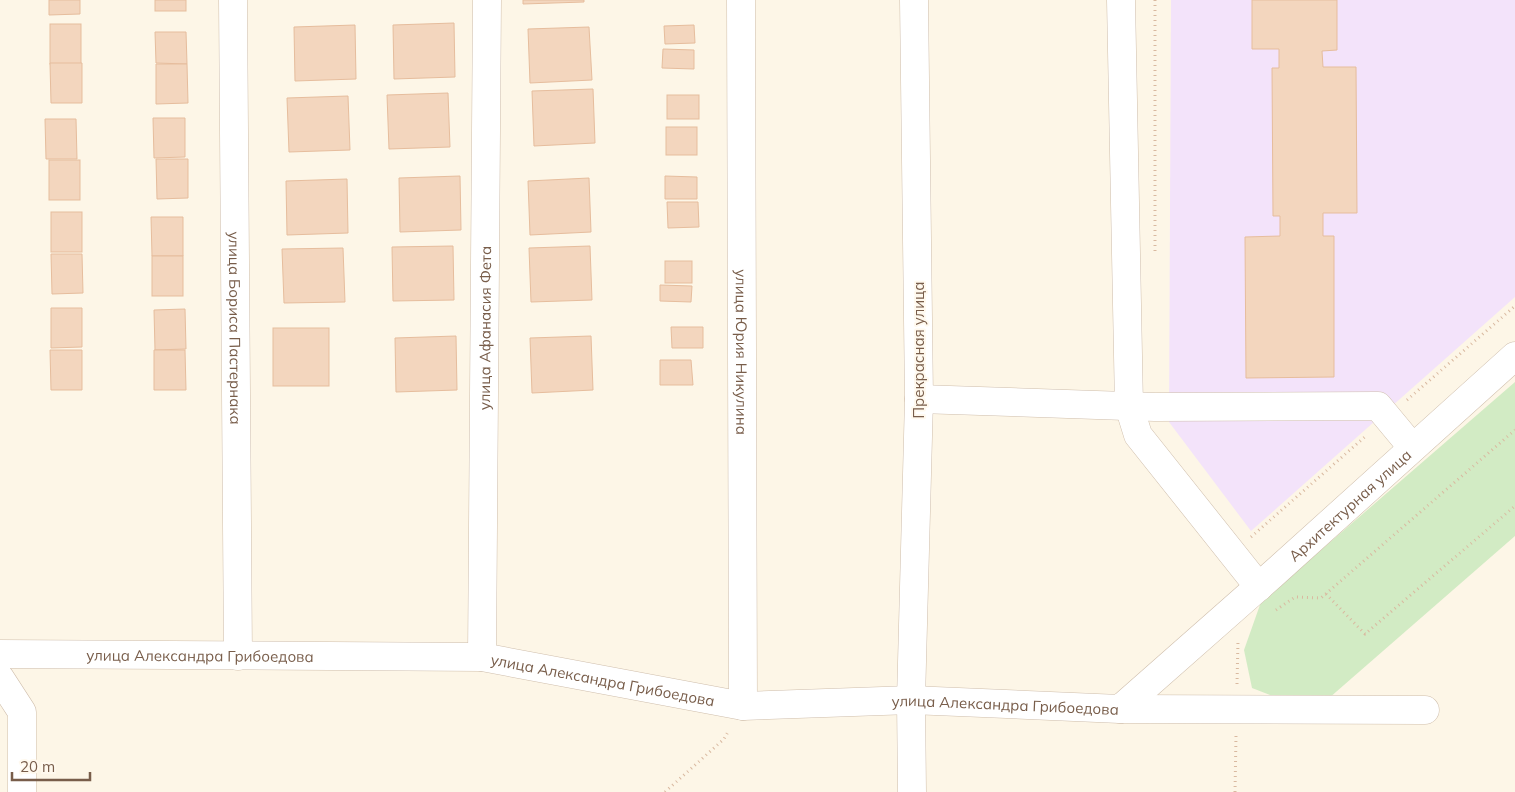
<svg xmlns="http://www.w3.org/2000/svg" width="1515" height="792" font-family="Mulish,sans-serif">
<rect width="100%" height="100%" fill="#fdf6e7"/>
<polygon fill="#f3e3fa" points="1171,0 1515,0 1515,297 1251,531 1169,422"/>
<polygon fill="#d2ebc4" points="1515,382 1515,536 1313,712 1252,688 1244,650 1261,602"/>
<g fill="#f3d6be" stroke="#e6bd9d">
<polygon points="49,0 80,0 80,14 49,15"/>
<rect x="155" y="0" width="31" height="11"/>
<polygon points="523,0 584,0 584,2 523,4"/>
<polygon points="1252,0 1337,0 1337,50 1322,51 1323,67 1356,67 1357,213 1323,213 1323,236 1334,236 1334,377 1246,378 1245,237 1280,236 1280,216 1273,216 1272,68 1279,68 1279,49 1252,49"/>
<polygon points="454,23 455,77 394,79 393,25"/>
<rect x="50" y="24" width="31" height="40"/>
<polygon points="355,25 356,79 295,81 294,27"/>
<polygon points="694,25 695,43 665,44 664,26"/>
<polygon points="589,27 592,80 530,83 528,29"/>
<polygon points="155,32 186,32 187,64 156,63"/>
<polygon points="663,49 694,50 694,69 662,68"/>
<polygon points="50,63 82,63 82,103 51,103"/>
<polygon points="156,64 187,64 188,103 156,104"/>
<polygon points="593,89 595,143 534,146 532,91"/>
<polygon points="448,93 450,147 389,149 387,95"/>
<rect x="667" y="95" width="32" height="24"/>
<polygon points="348,96 350,150 289,152 287,98"/>
<polygon points="153,118 185,118 185,157 154,158"/>
<polygon points="45,119 76,119 77,159 46,159"/>
<rect x="666" y="127" width="31" height="28"/>
<polygon points="156,159 188,159 188,198 157,199"/>
<rect x="49" y="160" width="31" height="40"/>
<polygon points="460,176 461,230 400,232 399,178"/>
<polygon points="665,176 697,177 697,199 665,199"/>
<polygon points="589,178 591,232 530,235 528,181"/>
<polygon points="347,179 348,233 287,235 286,181"/>
<polygon points="667,202 698,202 699,227 668,228"/>
<rect x="51" y="212" width="31" height="40"/>
<polygon points="151,217 183,217 183,256 152,256"/>
<polygon points="453,246 454,300 393,301 392,247"/>
<polygon points="590,246 592,300 531,302 529,248"/>
<polygon points="343,248 345,302 284,303 282,249"/>
<polygon points="51,254 82,254 83,293 52,294"/>
<rect x="152" y="256" width="31" height="40"/>
<rect x="665" y="261" width="27" height="22"/>
<polygon points="660,285 692,286 691,302 660,301"/>
<polygon points="51,308 82,308 82,347 51,348"/>
<polygon points="185,309 186,349 155,350 154,310"/>
<polygon points="671,327 703,327 703,348 672,348"/>
<rect x="273" y="328" width="56" height="58"/>
<polygon points="456,336 457,390 396,392 395,338"/>
<polygon points="591,336 593,390 532,393 530,338"/>
<polygon points="50,350 82,350 82,390 51,390"/>
<polygon points="154,350 185,350 186,390 154,390"/>
<polygon points="660,360 691,360 693,385 660,385"/>
</g>
<g fill="none" stroke-linecap="round" stroke-linejoin="round">
<defs>
<g id="minor">
<path id="s1" d="M233,0L238,656"/>
<path id="s2" d="M741,0L743,706"/>
<polyline points="1121,0 1129,406 1138,435 1259,587"/>
<polyline points="919,399 1155,407 1378,406 1412,447"/>
<path id="s3" d="M0,654L482,657L743,706L911,700L1120,709L1272,575L1515,356"/>
<path id="s4" d="M482,657L487,0"/>
<polyline points="0,678 22,712 22,792"/>
<polyline points="1120,709 1425,710"/>
<polyline points="912,792 911,700 919,399 914,0"/>
</g>
</defs>
<use href="#minor" stroke="#cfbeac" stroke-width="29"/>
<g stroke="#d9b9a0" stroke-width="3" stroke-dasharray="1 4" stroke-linecap="butt">
<polyline points="1155,0 1155,252"/>
<polyline points="1407,400 1515,306"/>
<polyline points="1251,537 1367,435"/>
<polyline points="1326,594 1365,634 1515,506"/>
<polyline points="1276,610 1295,597 1321,598 1515,430"/>
<polyline points="1237,684 1238,640"/>
<polyline points="665,792 724,739 729,730"/>
<polyline points="1235,792 1236,735"/>
</g>
<use href="#minor" stroke="#fff" stroke-width="28"/>
</g>
<g text-anchor="middle" dominant-baseline="central" stroke-width="4" stroke-linejoin="round" paint-order="stroke">
<g font-size="15" fill="#785d4a" stroke="#fff9ee">
<text stroke="none"><textPath href="#s1" startOffset="328">улица Бориса Пастернака</textPath></text>
<text stroke="none"><textPath href="#s4" startOffset="329">улица Афанасия Фета</textPath></text>
<text transform="translate(918 350) rotate(-90)">Прекрасная улица</text>
<text stroke="none"><textPath href="#s2" startOffset="352">улица Юрия Никулина</textPath></text>
<text stroke="none"><textPath href="#s3" startOffset="1432">Архитектурная улица</textPath></text>
<text stroke="none"><textPath href="#s3" startOffset="200">улица Александра Грибоедова</textPath></text>
<text stroke="none"><textPath href="#s3" startOffset="605">улица Александра Грибоедова</textPath></text>
<text stroke="none"><textPath href="#s3" startOffset="1010">улица Александра Грибоедова</textPath></text>
</g>
</g>
<path d="M12 772v8h78v-8" fill="none" stroke="#785d4a" stroke-width="2.5"/>
<text x="20" y="772" font-size="15" fill="#785d4a" stroke="#fff9ee" stroke-width="4" paint-order="stroke">20 m</text>
</svg>
